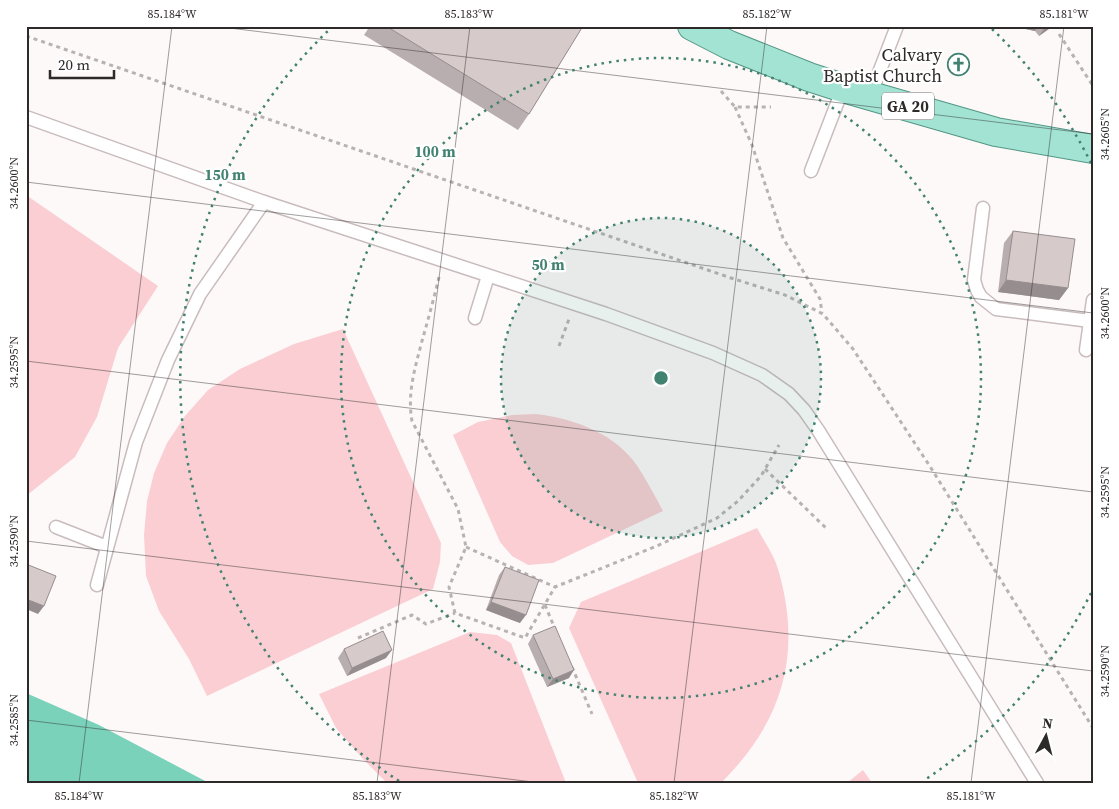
<svg xmlns="http://www.w3.org/2000/svg" width="1119" height="809" font-family="'Source Serif 4',serif">
<rect width="100%" height="100%" fill="#fef9f9"/>
<g fill="#faced3">
<polygon points="26,195 158,286 118,348 97,417 75,457 26,496"/>
<polygon points="343,329 441,543 440,562 433,589 207,696 189,659 159,611 146,576 144,535 147,501 154,473 167,443 185,416 208,390 240,369 294,344"/>
<path d="M536,414C575,419 615,433 638,467C647,481 655,496 663,511L553,563L528,565L512,556L500,542L453,435L478,422L512,415Z"/>
<path d="M757,528C764,541 774,555 778,569C803,654 783,721 721,783H638L569,628L581,602Z"/>
<polygon points="470,632 497,635 511,643 566,783 387,783 362,758 336,728 319,694"/>
<polygon points="863,770 872,783 847,783"/>
</g>
<polygon fill="#7bd2bb" points="26,693 99,725 209,783 26,783"/>
<g fill="none" stroke-linecap="round" stroke-linejoin="round">
<defs>
<g id="service">
<polyline points="870,96 897,26"/>
<polyline points="26,117 264,202 606,314 713,353 762,375 789,394 804,410 818,430 1037,783"/>
<polyline points="811,171 843,88"/>
<polyline points="983,208 974,280 977,290 981,297 996,309 1090,321"/>
<polyline points="475,318 488,276"/>
<polyline points="1086,350 1093,300"/>
<polyline points="56,527 107,547"/>
<polyline points="97,585 136,442 168,360 200,294 264,202"/>
</g>
<polyline id="primary" points="692,26 729,45 809,77 843,88 996,132 1093,149"/>
</defs>
<use href="#service" stroke="#c9bcbd" stroke-width="15"/>
<use href="#primary" stroke="#539684" stroke-width="30"/>
<g stroke="#b8b3b3" stroke-width="3" stroke-dasharray="4 4" stroke-linecap="butt">
<polyline points="1059,34 1093,86"/>
<polyline points="26,36 731,278 785,295 823,314 853,349 931,468 1093,728"/>
<polyline points="721,91 735,107 771,107"/>
<polyline points="735,107 752,145 783,238 820,299 822,313"/>
<path d="M439,277C434,298 428,320 422,341C415,368 407,393 412,421L458,509L466,547L449,587L455,613L525,638L555,587L659,545L717,518L738,501L761,476L779,445"/>
<polyline points="559,346 569,319"/>
<polyline points="765,469 827,529"/>
<polyline points="466,547 555,587"/>
<polyline points="545,605 555,629"/>
<polyline points="358,638 412,615 426,624 455,613"/>
<polyline points="572,667 592,714"/>
</g>
<use href="#service" stroke="#fff" stroke-width="12"/>
<use href="#primary" stroke="#a3e3d3" stroke-width="28"/>
</g>
<g fill="#b9aeaf">
<polygon points="370,26 583,26 529,114 518,130 364,35"/>
<polygon points="1011,26 1053,26 1039,36 1035,31"/>
<polygon points="1013,231 1068,288 1059,300 998,292 1004,243"/>
<polygon points="505,567 520,623 486,610 499,575"/>
<polygon points="533,635 569,678 547,687 528,644"/>
<polygon points="344,649 386,658 347,676 338,658"/>
</g>
<g fill="#968d8e">
<polygon points="1011,26 1038,26 1035,31"/>
<polygon points="1046,26 1053,26 1039,36"/>
<polygon points="1006,280 1068,288 1059,300 998,292"/>
<polygon points="26,599 44,606 38,614 26,609"/>
<polygon points="491,602 526,615 520,623 486,610"/>
<polygon points="392,650 386,658 347,676 352,668"/>
<polygon points="574,670 569,678 547,687 553,679"/>
</g>
<g fill="#d7cacb" stroke="#968d8e">
<polygon points="386,26 583,26 529,114"/>
<polygon points="1013,231 1075,239 1068,288 1006,280"/>
<polygon points="26,564 56,576 44,606 26,599"/>
<polygon points="505,567 539,580 526,615 491,602"/>
<polygon points="555,626 574,670 553,679 533,635"/>
<polygon points="383,631 392,650 352,668 344,649"/>
</g>
<path fill="none" stroke="#2f2a2a" stroke-width="1" stroke-opacity="0.45" d="M213,26L1093,134M26,182L1093,313M26,361L1093,492M26,541L1093,671M26,720L541,783M79,783L172,26M377,783L470,26M674,783L767,26M971,783L1064,26"/>
<circle cx="661" cy="378" r="160" fill="#418271" fill-opacity=".12"/>
<g fill="none" stroke="#418271" stroke-width="2.5" stroke-dasharray="2.5 5">
<circle cx="661" cy="378" r="160"/>
<circle cx="661" cy="378" r="320"/>
<path d="M1091 593A481 481 0 0 1 923 781M399 781A481 481 0 0 1 330 29M992 29A481 481 0 0 1 1091 163"/>
</g>
<defs>
<symbol id="church-ring" viewBox="-11 -11 22 22"><circle r="9.5" fill="#fff" stroke="#418271" stroke-width="1.5"/><path d="M-1.2-6h2.4v3.5h3.3v2.4h-3.3V6h-2.4V-.1h-3.3v-2.4h3.3Z" fill="#418271"/></symbol>
</defs>
<g fill-rule="evenodd">
<use href="#church-ring" x="946" y="52" width="25" height="25"/>
</g>
<g text-anchor="middle" dominant-baseline="central" stroke-width="4.5" stroke-linejoin="round" paint-order="stroke">
<rect fill="#fff" stroke="#6d6a6a" stroke-width="1" x="882" y="92.5" width="52" height="27" rx="4"/>
<g font-size="16" font-weight="bold" fill="#2f2a2a">
<text x="908" y="106">GA 20</text>
</g>
<g font-size="18" fill="#2f2a2a" stroke="#fff" text-anchor="end">
<text x="942" y="54">Calvary<tspan x="942" dy="21">Baptist Church</tspan></text>
</g>
</g>
<circle cx="661" cy="378" r="8" fill="#418271" stroke="#fff" stroke-width="2.5"/>
<g font-size="15" text-anchor="middle" font-weight="bold" fill="#418271" stroke="#fff" stroke-width="4.5" stroke-linejoin="round" paint-order="stroke">
<text x="435" y="157">100 m</text>
<text x="225" y="180">150 m</text>
<text x="548" y="270">50 m</text>
</g>
<rect width="1119" height="809" fill="none" stroke="#ffffff" stroke-width="55"/>
<g transform="translate(1046 736) rotate(7)" stroke="#ffffff" stroke-width="4" paint-order="stroke">
<path d="M0-4L9 19L0 12L-9 19Z" fill="#2f2a2a"/>
<text y="-8" font-size="14" font-weight="bold" text-anchor="middle" fill="#2f2a2a">N</text>
</g>
<path d="M50 70v8h64v-8" fill="none" stroke="#2f2a2a" stroke-width="2.5"/>
<text x="58" y="70" font-size="15" fill="#2f2a2a" stroke="#ffffff" stroke-width="4" paint-order="stroke">20 m</text>
<rect x="28" y="28" width="1064" height="754" fill="none" stroke="#2f2a2a" stroke-width="2"/>
<g font-size="12" text-anchor="middle" fill="#2f2a2a">
<text x="172" y="18">85.184°W</text>
<text x="469" y="18">85.183°W</text>
<text x="767" y="18">85.182°W</text>
<text x="1064" y="18">85.181°W</text>
<text transform="translate(1105 134) rotate(-90)" y="4">34.2605°N</text>
<text transform="translate(14 183) rotate(-90)" y="4">34.2600°N</text>
<text transform="translate(1105 313) rotate(-90)" y="4">34.2600°N</text>
<text transform="translate(14 362) rotate(-90)" y="4">34.2595°N</text>
<text transform="translate(1105 492) rotate(-90)" y="4">34.2595°N</text>
<text transform="translate(14 541) rotate(-90)" y="4">34.2590°N</text>
<text transform="translate(1105 671) rotate(-90)" y="4">34.2590°N</text>
<text transform="translate(14 720) rotate(-90)" y="4">34.2585°N</text>
<text x="79" y="800">85.184°W</text>
<text x="377" y="800">85.183°W</text>
<text x="674" y="800">85.182°W</text>
<text x="971" y="800">85.181°W</text>
</g>
</svg>
